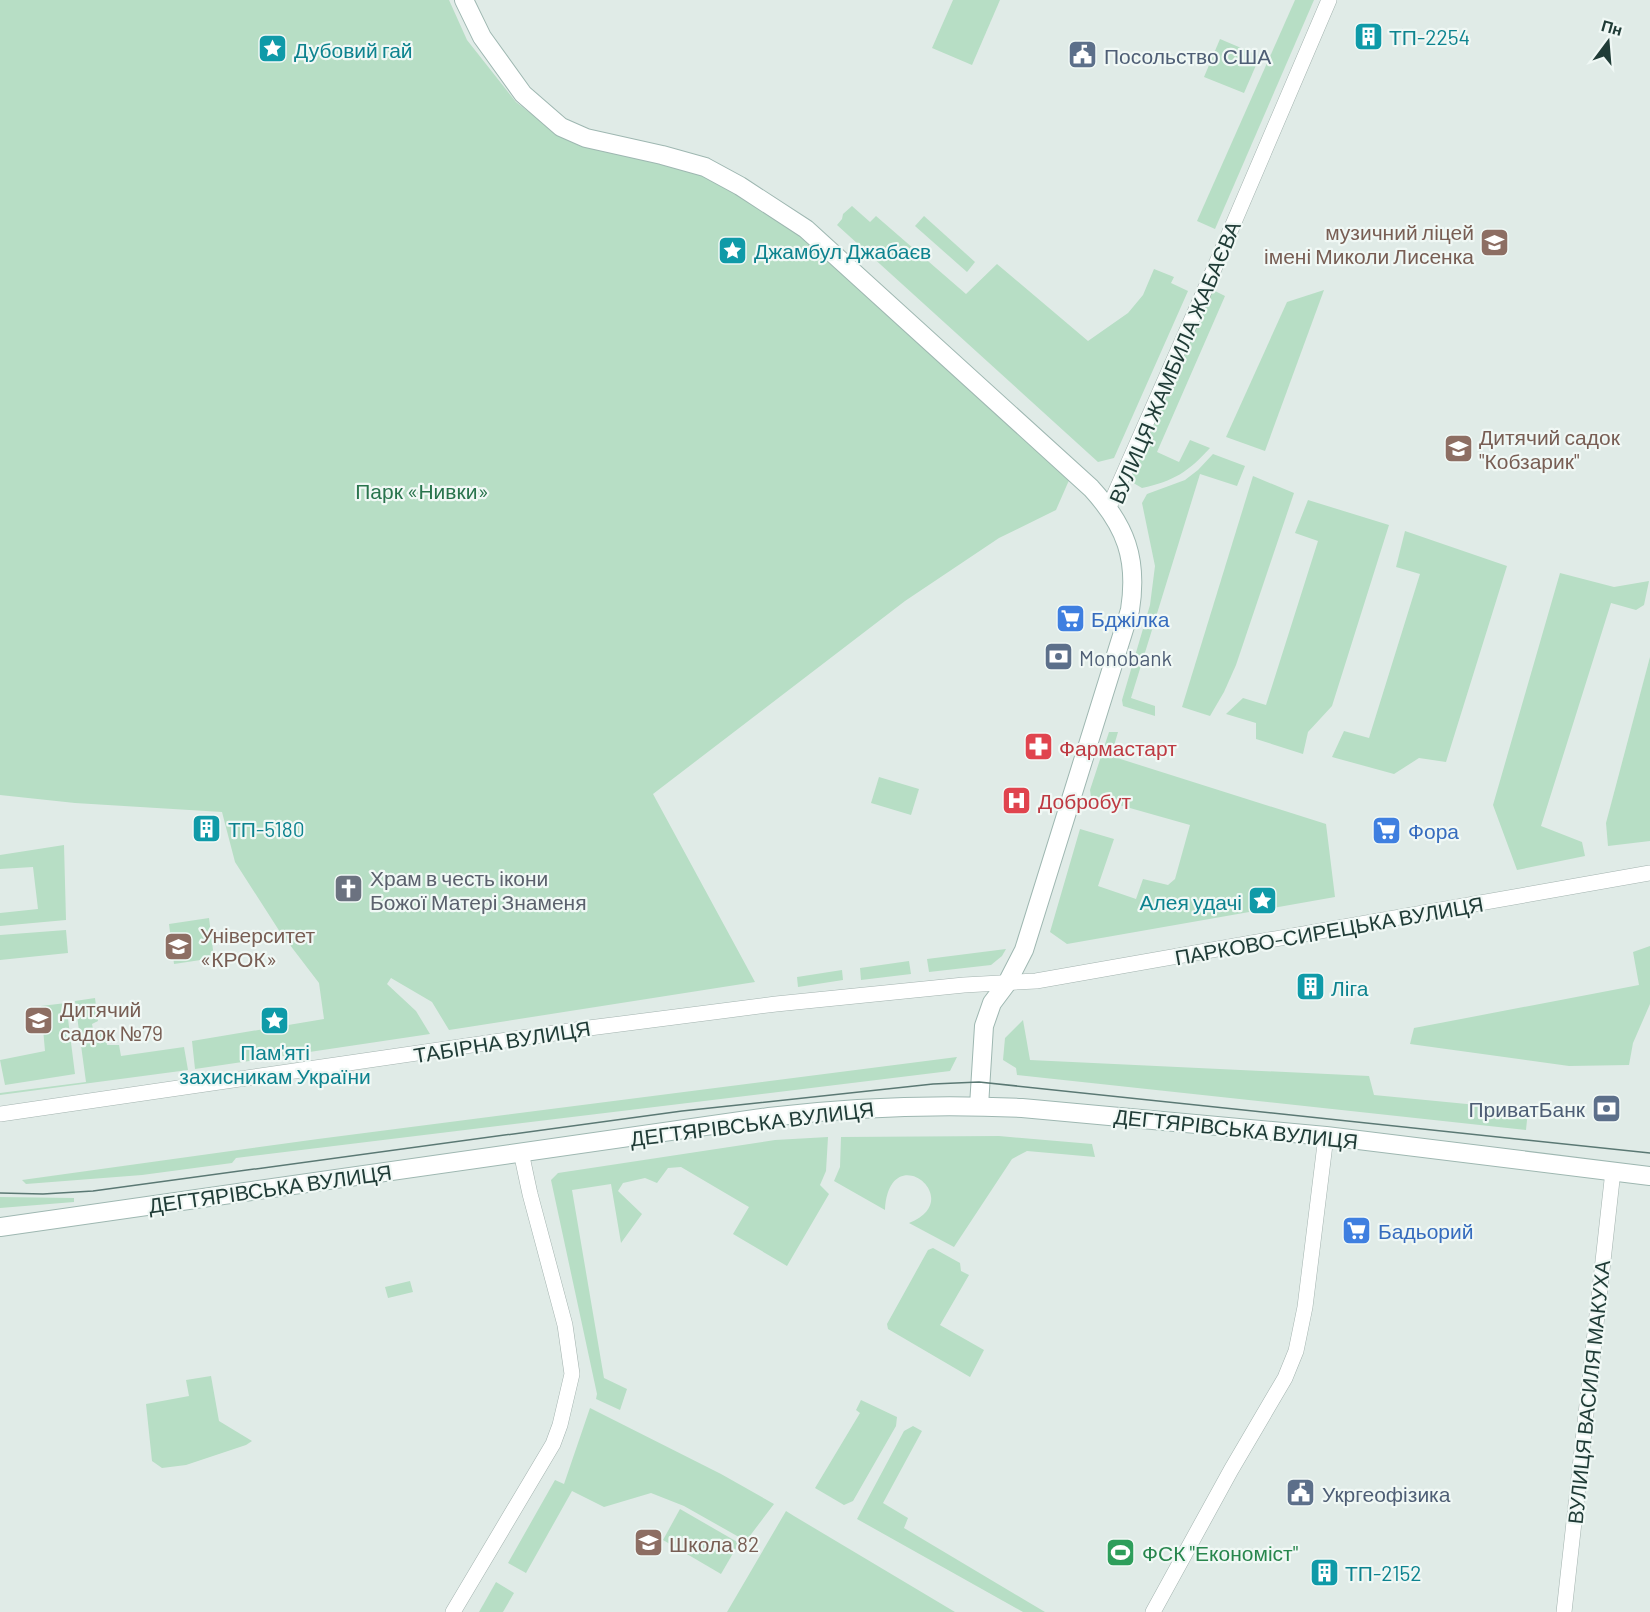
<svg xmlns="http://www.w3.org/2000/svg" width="1650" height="1612" font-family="Barlow,sans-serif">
<rect width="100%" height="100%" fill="#e0ebe7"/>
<g fill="#b7dec5">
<polygon points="0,0 449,0 467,40 516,102 548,127 580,146 685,165 734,191 794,229 1070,478 1056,510 999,538 905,601 653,794 755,982 449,1030 432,1002 391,978 387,984 416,1011 430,1034 195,1069 192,1041 324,1019 319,983 280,932 235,862 222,812 75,803 0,795"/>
<polygon points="953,0 1000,0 972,65 932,48"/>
<polygon points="1295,0 1314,0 1215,229 1197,221"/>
<polygon points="1220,39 1260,56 1244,93 1204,77"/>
<polygon points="852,206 870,222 876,216 966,294 997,264 1088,341 1128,313 1143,295 1154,269 1174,277 1171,283 1188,291 1114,458 1098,462 837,225 842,219 843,214"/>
<polygon points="924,216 975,262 967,272 915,226"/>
<path d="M1211,289L1225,296L1157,452L1179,462L1190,440L1210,448C1188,472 1174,481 1142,488L1130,481Z"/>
<polygon points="1324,290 1265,451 1226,437 1287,302"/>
<polygon points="1213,454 1245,466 1237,486 1200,474 1131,698 1155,706 1155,716 1123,706 1122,700 1150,605 1155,566 1142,503 1147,494 1185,480 1198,470"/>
<polygon points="1253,476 1294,493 1236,665 1224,692 1210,716 1182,707"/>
<polygon points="1308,500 1389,525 1332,706 1308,732 1303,754 1256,739 1256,723 1226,714 1243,698 1266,705 1318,541 1295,533"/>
<polygon points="1405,531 1507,566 1446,762 1419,758 1394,774 1332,757 1344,731 1369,738 1420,574 1396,567"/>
<polygon points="1560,573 1614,587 1649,581 1644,605 1636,610 1611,603 1541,826 1582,842 1585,856 1517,870 1493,805"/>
<polygon points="1650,657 1650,841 1608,846 1606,823"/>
<polygon points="1109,732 1118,732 1111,756 1326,824 1335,897 1067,944 1050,932 1080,829 1114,839 1098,886 1136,899 1143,879 1168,885 1175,879 1190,825 1091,797 1090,790"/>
<polygon points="879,777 919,789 911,815 871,803"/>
<polygon points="64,845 66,920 0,926 0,913 38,909 33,867 0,869 0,855"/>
<polygon points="209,918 214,958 174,964 169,924"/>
<polygon points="66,930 68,953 0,960 0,935"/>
<polygon points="1650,946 1650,1004 1633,1043 1629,1065 1569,1066 1410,1044 1414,1028 1639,985 1633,952"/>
<polygon points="1006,949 1002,956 991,965 929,972 927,959"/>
<polygon points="909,961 911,974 861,980 860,968"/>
<polygon points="842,970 843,980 798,987 797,977"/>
<polygon points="95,998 98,1021 92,1024 94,1034 105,1033 107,1045 119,1045 121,1056 184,1047 188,1070 0,1095 0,1093 86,1082 75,1001"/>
<polygon points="66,1003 75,1074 5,1085 0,1060 45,1051 41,1006"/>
<polygon points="1023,1020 1030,1060 1369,1076 1374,1095 1528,1110 1526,1130 1017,1075 1016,1068 1003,1060 1005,1038"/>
<polygon points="957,1057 950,1071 236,1158 232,1163 142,1175 26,1184 22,1180 318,1139"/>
<path d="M999,1136L1092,1144L1095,1157L1027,1151L1012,1159L954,1247L909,1223C969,1200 889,1136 885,1210L834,1181L840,1167L841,1137Z"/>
<polygon points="828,1137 826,1171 820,1185 829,1194 787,1266 733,1234 749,1207 681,1167 668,1168 657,1183 645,1178 623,1183 618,1191 642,1214 621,1243 611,1184 572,1190 604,1378 627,1389 620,1410 596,1399 597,1394 551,1180 558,1173 775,1140"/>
<polygon points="0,1197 74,1198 74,1202 0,1208"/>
<polygon points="933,1248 960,1263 961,1271 969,1275 940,1325 984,1350 970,1377 888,1329 887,1324 928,1250"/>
<polygon points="410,1281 413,1292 388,1298 385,1287"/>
<polygon points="211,1376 219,1421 252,1441 246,1445 186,1465 162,1468 152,1461 146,1404 189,1396 186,1380"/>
<polygon points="861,1400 897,1417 896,1426 853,1501 844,1505 815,1488 860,1413 856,1410"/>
<polygon points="590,1408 721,1474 774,1504 746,1541 684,1506 651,1493 604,1507 572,1491 526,1573 508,1563 555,1480 564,1484"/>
<polygon points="913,1426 922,1431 883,1503 908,1518 904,1528 1045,1612 1023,1612 857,1519 904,1431"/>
<polygon points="680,1509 739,1543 721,1574 663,1540"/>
<polygon points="786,1511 794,1516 955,1612 727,1612"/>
<polygon points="496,1582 514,1593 503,1612 479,1612"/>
</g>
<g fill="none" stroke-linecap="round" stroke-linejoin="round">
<defs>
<g id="street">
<polyline points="1109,507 1214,269 1329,0"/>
<polyline points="0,1114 589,1028 776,1004 964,985 1036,981 1650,873"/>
<polyline points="453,1612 553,1444 560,1425 572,1374 565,1325 530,1194 521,1152"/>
<polyline points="1153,1612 1231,1470 1285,1378 1296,1351 1305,1307 1326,1136"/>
<polyline points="1564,1612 1613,1171"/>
</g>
<g id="secondary">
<path d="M464,0L482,37L523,94L561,127L586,138L662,155L705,167L740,186L806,229L1091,488C1126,526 1138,559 1130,610L1024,950L1007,983L992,1003L984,1026L979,1106"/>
<path d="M0,1227L769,1117C853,1107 937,1104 1022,1108L1326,1136L1650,1176"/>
</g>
</defs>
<use href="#street" stroke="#a3b3af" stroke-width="16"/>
<use href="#secondary" stroke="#9eb7b1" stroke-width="20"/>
<use href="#street" stroke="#fff" stroke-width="15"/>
<use href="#secondary" stroke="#fff" stroke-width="18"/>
<polyline stroke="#5a7873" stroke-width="1.5" points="0,1193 43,1194 93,1191 682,1111 933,1084 979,1082 1650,1153"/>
</g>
<defs>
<symbol id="building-square" viewBox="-11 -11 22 22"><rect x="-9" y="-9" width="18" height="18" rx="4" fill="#0f9aa8" stroke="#f0f8f5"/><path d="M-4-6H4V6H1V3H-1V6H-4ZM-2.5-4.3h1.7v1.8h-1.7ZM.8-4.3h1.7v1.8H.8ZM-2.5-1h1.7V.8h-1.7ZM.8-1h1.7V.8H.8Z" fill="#fff"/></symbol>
<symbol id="sight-square" viewBox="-11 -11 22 22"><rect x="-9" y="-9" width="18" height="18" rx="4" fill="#0f9aa8" stroke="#f0f8f5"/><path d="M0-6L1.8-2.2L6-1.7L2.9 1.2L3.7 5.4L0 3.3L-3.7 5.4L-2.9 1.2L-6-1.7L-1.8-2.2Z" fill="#fff"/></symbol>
<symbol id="civic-square" viewBox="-11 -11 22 22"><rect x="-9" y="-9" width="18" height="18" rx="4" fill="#5c6f8a" stroke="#f0f8f5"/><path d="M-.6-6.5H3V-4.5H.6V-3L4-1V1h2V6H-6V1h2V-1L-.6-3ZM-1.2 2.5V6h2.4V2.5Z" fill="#fff"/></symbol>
<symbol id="university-square" viewBox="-11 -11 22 22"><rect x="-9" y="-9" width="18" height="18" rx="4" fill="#8d6e63" stroke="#f0f8f5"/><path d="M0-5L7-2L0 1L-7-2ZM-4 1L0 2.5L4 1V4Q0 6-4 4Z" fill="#fff"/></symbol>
<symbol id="school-square" viewBox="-11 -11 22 22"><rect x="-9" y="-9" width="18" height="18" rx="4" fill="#8d6e63" stroke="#f0f8f5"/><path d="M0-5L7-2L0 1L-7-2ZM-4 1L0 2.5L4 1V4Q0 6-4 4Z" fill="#fff"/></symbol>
<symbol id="supermarket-square" viewBox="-11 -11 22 22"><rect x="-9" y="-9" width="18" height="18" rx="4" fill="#3f7fe0" stroke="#f0f8f5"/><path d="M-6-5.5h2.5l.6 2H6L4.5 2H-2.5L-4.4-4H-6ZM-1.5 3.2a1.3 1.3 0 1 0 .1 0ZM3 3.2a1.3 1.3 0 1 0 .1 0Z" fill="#fff"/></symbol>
<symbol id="bank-square" viewBox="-11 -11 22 22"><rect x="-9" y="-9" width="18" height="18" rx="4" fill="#5c6f8a" stroke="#f0f8f5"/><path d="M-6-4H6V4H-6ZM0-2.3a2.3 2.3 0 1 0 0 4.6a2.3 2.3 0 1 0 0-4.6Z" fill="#fff"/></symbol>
<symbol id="pharmacy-square" viewBox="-11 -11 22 22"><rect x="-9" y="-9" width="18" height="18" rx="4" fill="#e0444e" stroke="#f0f8f5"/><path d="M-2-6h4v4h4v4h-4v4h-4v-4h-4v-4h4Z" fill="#fff"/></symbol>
<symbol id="hospital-square" viewBox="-11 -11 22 22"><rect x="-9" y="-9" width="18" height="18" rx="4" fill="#e0444e" stroke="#f0f8f5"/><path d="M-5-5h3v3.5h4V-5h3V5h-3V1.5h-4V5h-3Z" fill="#fff"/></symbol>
<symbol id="church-square" viewBox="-11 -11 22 22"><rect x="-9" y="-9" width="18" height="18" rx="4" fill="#6b7280" stroke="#f0f8f5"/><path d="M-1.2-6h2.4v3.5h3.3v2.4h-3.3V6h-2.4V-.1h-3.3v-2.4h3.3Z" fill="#fff"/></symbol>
<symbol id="stadium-square" viewBox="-11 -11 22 22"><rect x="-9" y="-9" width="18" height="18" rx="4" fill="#2e9e5b" stroke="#f0f8f5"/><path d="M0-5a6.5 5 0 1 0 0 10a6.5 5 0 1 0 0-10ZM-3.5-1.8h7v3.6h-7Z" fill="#fff"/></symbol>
</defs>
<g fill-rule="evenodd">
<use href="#building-square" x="1352" y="20" width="33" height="33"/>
<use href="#sight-square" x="256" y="32" width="33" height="33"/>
<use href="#civic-square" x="1066" y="38" width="33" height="33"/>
<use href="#university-square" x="1478" y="226" width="33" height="33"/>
<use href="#sight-square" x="716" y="234" width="33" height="33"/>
<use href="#school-square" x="1442" y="432" width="33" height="33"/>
<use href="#supermarket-square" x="1054" y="602" width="33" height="33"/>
<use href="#bank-square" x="1042" y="640" width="33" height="33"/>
<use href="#pharmacy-square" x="1022" y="730" width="33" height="33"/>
<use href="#hospital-square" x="1000" y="784" width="33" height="33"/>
<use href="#building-square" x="190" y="812" width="33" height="33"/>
<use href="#supermarket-square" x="1370" y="814" width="33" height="33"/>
<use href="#church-square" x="332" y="872" width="33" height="33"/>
<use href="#sight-square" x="1246" y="884" width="33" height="33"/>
<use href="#university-square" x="162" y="930" width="33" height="33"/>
<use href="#building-square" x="1294" y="970" width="33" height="33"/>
<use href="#school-square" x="22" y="1004" width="33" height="33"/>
<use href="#sight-square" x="258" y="1004" width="33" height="33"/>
<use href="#bank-square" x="1590" y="1092" width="33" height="33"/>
<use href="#supermarket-square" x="1340" y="1214" width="33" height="33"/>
<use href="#civic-square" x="1284" y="1476" width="33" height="33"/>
<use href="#school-square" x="632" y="1526" width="33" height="33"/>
<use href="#stadium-square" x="1104" y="1536" width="33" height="33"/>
<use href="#building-square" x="1308" y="1556" width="33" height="33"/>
</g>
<g text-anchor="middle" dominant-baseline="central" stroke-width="4.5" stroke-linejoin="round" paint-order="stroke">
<g font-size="21" fill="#0d838f" stroke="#f0f8f5" text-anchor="start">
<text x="1389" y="36">ТП-2254</text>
<text x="294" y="49">Дубовий гай</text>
<text x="754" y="250">Джамбул Джабаєв</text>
<text x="228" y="828">ТП-5180</text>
<text x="1242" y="901" text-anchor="end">Алея удачі</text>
<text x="1331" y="987">Ліга</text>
<text x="275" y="1051" text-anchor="middle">Пам'яті<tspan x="275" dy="24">захисникам України</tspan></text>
<text x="1345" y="1572">ТП-2152</text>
</g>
<g font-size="21" fill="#4e5e75" stroke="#f0f8f5" text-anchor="start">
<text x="1104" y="55">Посольство США</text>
<text x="1079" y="657">Monobank</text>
<text x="1585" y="1108" text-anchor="end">ПриватБанк</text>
<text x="1322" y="1493">Укргеофізика</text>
</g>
<g font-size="21" fill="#785e54" stroke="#f0f8f5" text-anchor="start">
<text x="1474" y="231" text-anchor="end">музичний ліцей<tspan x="1474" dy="24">імені Миколи Лисенка</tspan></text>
<text x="1479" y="436">Дитячий садок<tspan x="1479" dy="24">"Кобзарик"</tspan></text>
<text x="200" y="934">Університет<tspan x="200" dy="24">«КРОК»</tspan></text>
<text x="60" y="1008">Дитячий<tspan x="60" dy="24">садок №79</tspan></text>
<text x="669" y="1543">Школа 82</text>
</g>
<g font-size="21" fill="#203c37" stroke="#f0f8f5">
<text transform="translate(1174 362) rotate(-67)">ВУЛИЦЯ ЖАМБИЛА ЖАБАЄВА</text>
<text transform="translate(1329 930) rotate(-10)">ПАРКОВО-СИРЕЦЬКА ВУЛИЦЯ</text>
<text transform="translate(502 1041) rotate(-9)">ТАБІРНА ВУЛИЦЯ</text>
<text transform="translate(752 1123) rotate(-7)">ДЕГТЯРІВСЬКА ВУЛИЦЯ</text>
<text transform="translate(1236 1128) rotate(6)">ДЕГТЯРІВСЬКА ВУЛИЦЯ</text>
<text transform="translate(270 1188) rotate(-8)">ДЕГТЯРІВСЬКА ВУЛИЦЯ</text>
<text transform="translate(1588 1392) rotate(-84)">ВУЛИЦЯ ВАСИЛЯ МАКУХА</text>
</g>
<g font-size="21" fill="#29744d" stroke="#f0f8f5">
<text x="422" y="490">Парк «Нивки»</text>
</g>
<g font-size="21" fill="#366cbe" stroke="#f0f8f5" text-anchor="start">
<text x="1091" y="618">Бджілка</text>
<text x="1408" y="830">Фора</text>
<text x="1378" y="1230">Бадьорий</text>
</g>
<g font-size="21" fill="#be3a42" stroke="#f0f8f5" text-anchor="start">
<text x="1059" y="747">Фармастарт</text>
<text x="1038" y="800">Добробут</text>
</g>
<g font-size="21" fill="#5b616d" stroke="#f0f8f5" text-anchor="start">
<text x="370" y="877">Храм в честь ікони<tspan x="370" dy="24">Божої Матері Знаменя</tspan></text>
</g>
<g font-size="21" fill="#27864d" stroke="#f0f8f5" text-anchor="start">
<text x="1142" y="1552">ФСК "Економіст"</text>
</g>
</g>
<g transform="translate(1608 42) rotate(16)" stroke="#f0f8f5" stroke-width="4.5" paint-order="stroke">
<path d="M0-4.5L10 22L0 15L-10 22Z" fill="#203c37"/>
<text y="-9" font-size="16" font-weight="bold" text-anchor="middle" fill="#203c37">Пн</text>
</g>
</svg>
